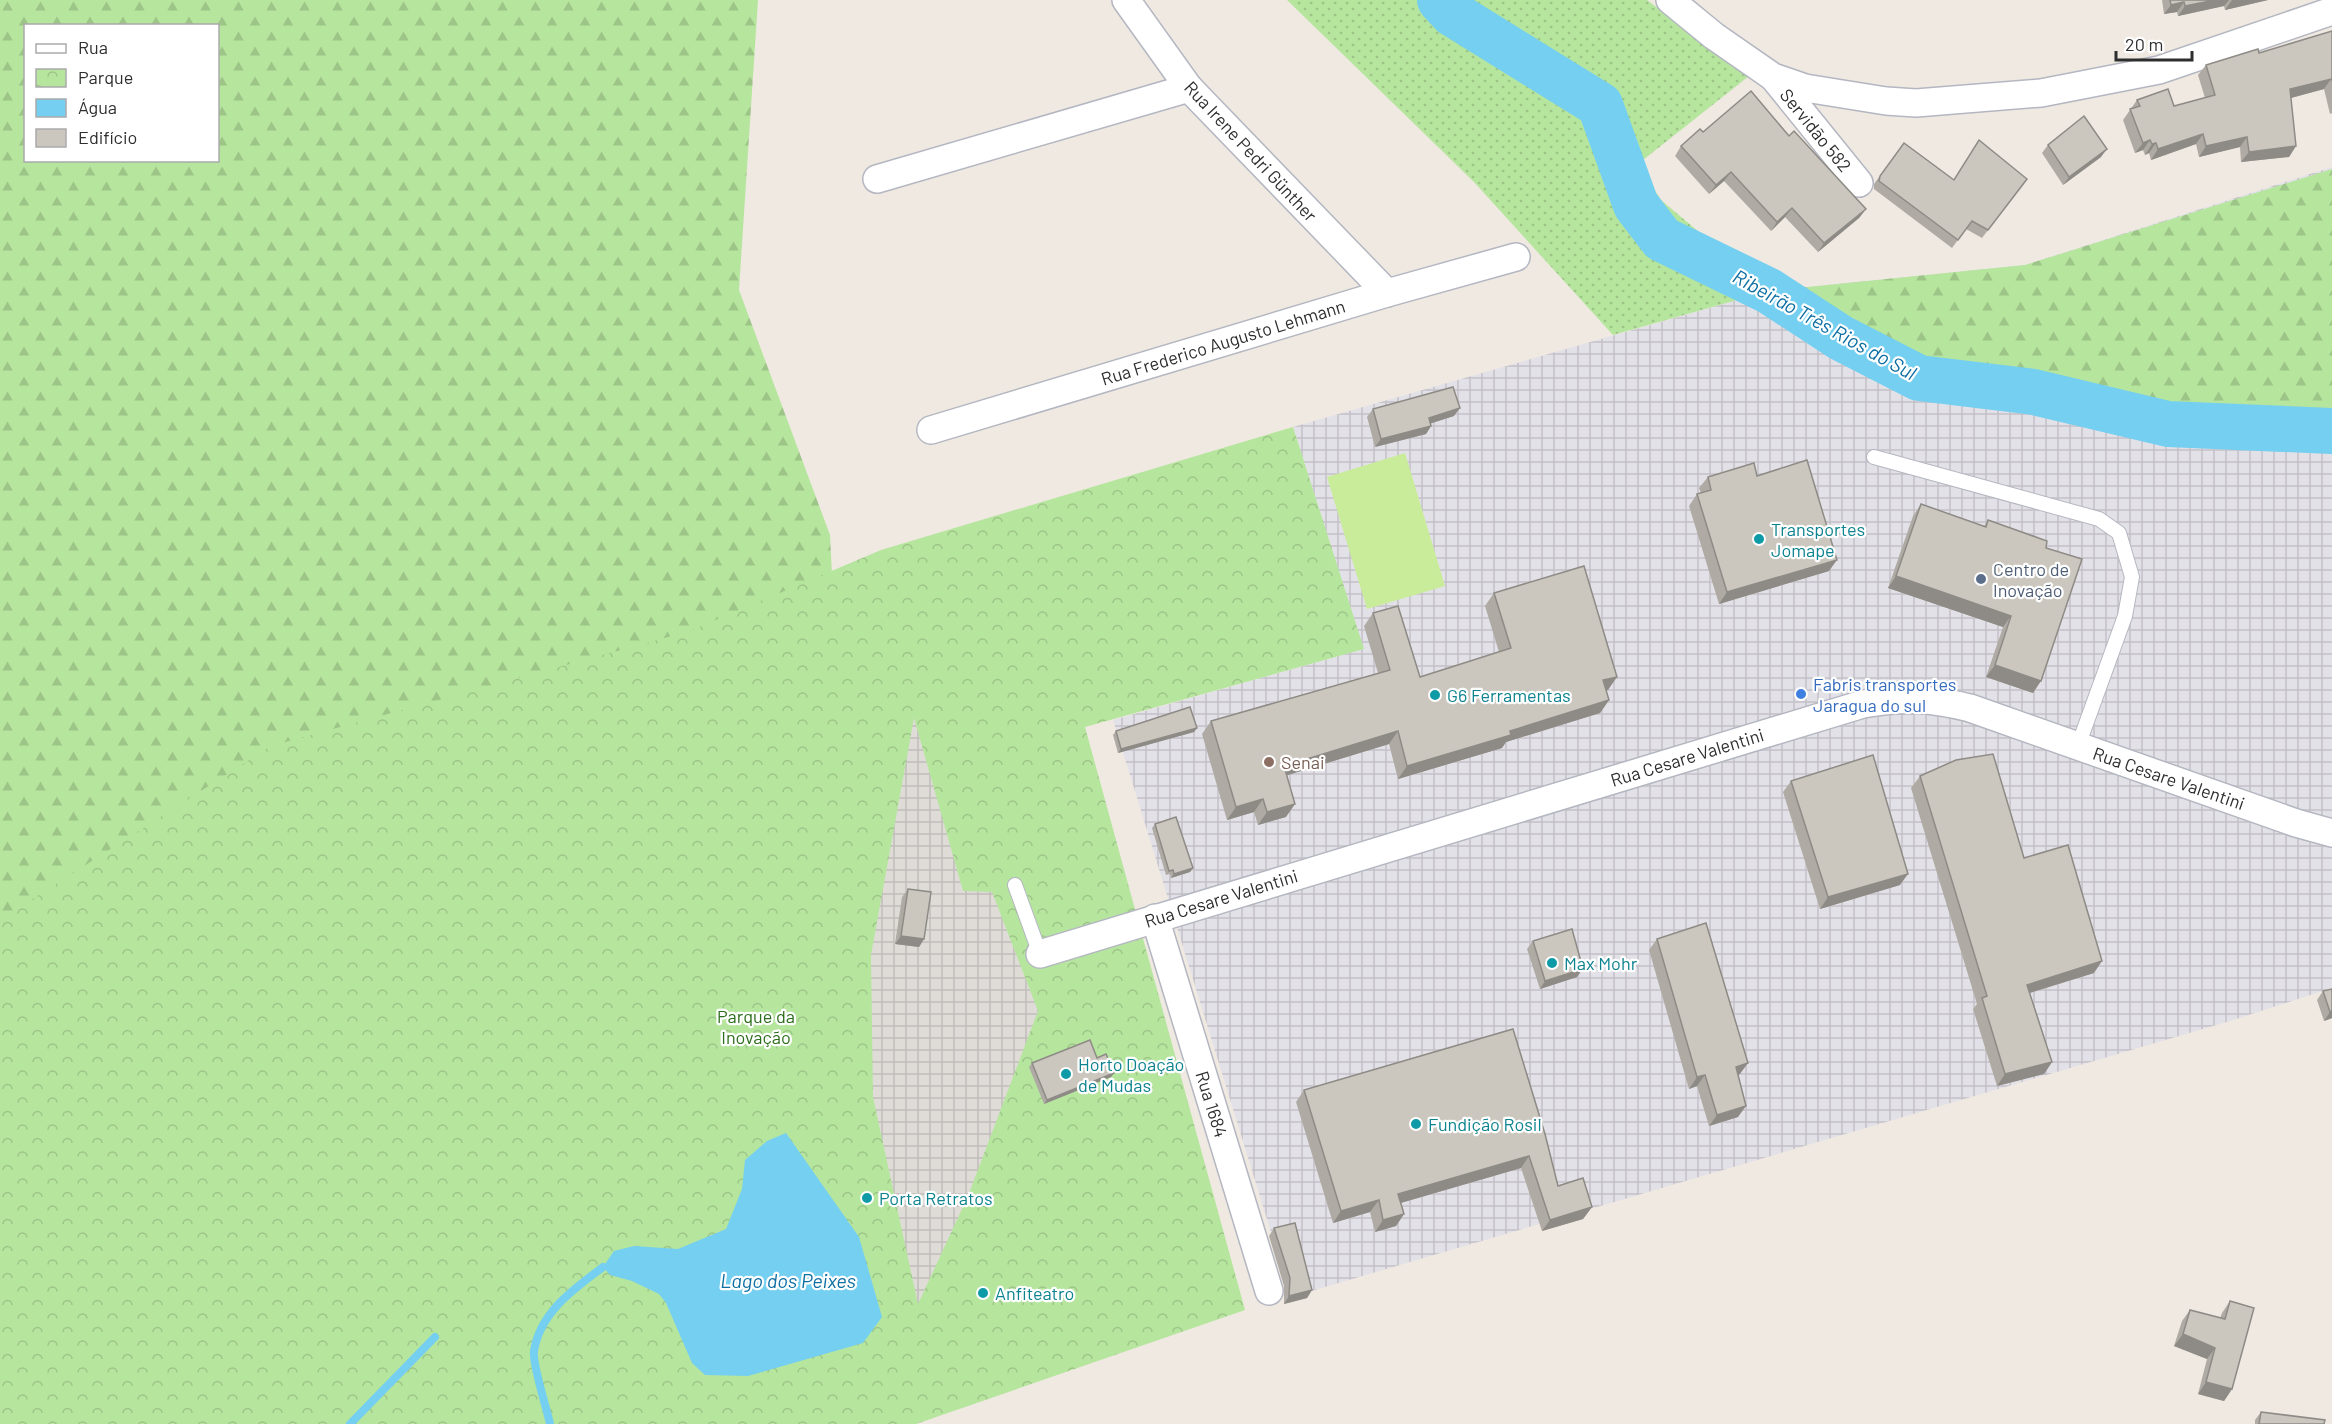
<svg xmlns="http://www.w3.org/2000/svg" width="2332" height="1424" font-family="Barlow,sans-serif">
<defs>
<pattern id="industrial-grid" width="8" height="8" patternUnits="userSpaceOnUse" patternTransform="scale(1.5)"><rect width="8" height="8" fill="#e3e1e8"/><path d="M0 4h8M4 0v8" fill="none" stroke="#c3c1c7"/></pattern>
<pattern id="grass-dots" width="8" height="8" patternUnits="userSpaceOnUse" patternTransform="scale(1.5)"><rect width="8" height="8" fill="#b6e59e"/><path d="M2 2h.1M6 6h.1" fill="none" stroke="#9dc588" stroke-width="1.8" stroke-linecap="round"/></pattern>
<pattern id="forest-firs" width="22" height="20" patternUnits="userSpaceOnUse" patternTransform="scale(1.5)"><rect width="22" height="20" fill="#b6e59e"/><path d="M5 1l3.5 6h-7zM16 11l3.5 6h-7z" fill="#9dc588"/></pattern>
<pattern id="park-crowns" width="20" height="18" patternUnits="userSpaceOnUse" patternTransform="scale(1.5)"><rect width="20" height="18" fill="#b6e59e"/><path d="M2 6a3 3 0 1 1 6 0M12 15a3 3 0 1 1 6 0" fill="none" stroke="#9dc588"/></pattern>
<pattern id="plaza-grid" width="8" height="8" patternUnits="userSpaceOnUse" patternTransform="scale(1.5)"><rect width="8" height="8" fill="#dfdcd8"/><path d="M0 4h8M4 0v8" fill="none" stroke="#c0bdba"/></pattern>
</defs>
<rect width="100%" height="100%" fill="#efe9e1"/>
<polygon fill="url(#industrial-grid)" points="2332,167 2332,988 2230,1021 1291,1297 1113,720 1363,649 1293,427 1769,291 2025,265"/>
<polygon fill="url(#grass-dots)" points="1287,0 1647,0 1749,76 1638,164 1661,200 1769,291 1613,335 1474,182"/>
<g fill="url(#forest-firs)" fill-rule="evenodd">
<path d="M0,0H758L739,290L830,535L840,738L0,1424ZM26,26H218V160H26Z"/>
<polygon points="2332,169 2332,431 2168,424 2034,392 1919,378 1841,338 1769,291 2025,265"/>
</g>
<polygon fill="url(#park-crowns)" points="1293,427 1364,649 1085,727 1245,1310 916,1424 0,1424 0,920 271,746 690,631 881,550"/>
<polygon fill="#c9ec9a" points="1405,453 1445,586 1367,609 1327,477"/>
<polygon fill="url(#plaza-grid)" points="914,718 963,891 992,892 1038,1011 968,1196 918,1304 873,1097 871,955"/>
<polygon fill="#75cff0" points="786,1133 859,1237 882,1317 863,1343 748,1376 705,1375 692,1363 666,1303 659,1294 632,1281 610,1275 603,1267 614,1251 634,1246 678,1249 726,1229 742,1189 745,1160 767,1141"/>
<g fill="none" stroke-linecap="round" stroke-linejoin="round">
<g stroke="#75cff0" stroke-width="8">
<polyline points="350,1424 435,1337"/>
<path d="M550,1424C547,1409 532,1364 534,1351C540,1312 574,1289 603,1267"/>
</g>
<polyline stroke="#75cff0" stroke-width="46" points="1440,0 1453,14 1600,105 1636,205 1662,239 1769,291 1841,338 1919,378 2034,392 2168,424 2332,431"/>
<defs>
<g id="service">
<polyline points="1874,457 2099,519 2119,533 2132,577 2125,616 2078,746"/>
<polyline points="1015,885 1040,954"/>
</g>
<g id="minor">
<polyline points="1126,0 1189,88 1387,293"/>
<polyline points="1670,0 1714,36 1773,77 1805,88 1886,101 1916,103 2041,93 2159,70 2332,11"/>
<polyline points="1774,78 1859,183"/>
<polyline points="877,179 1189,88"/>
<polyline points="931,430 1387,293 1516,257"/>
<polyline points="1155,918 1269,1291"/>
<path d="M1040,954L1863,704C1903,697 1930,698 1970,708L2296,823L2332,833"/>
</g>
</defs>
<use href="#service" stroke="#b4b7c1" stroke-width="16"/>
<use href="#minor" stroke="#b4b7c1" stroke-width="30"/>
<use href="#service" stroke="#fff" stroke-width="14"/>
<use href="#minor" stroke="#fff" stroke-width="27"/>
</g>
<g fill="#afaba4">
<polygon points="2162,0 2268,0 2225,10 2224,6 2178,16 2177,12 2164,14"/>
<polygon points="2332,31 2332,113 2330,114 2324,89 2291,98 2296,146 2289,157 2241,162 2240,147 2199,157 2196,144 2151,160 2149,153 2145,155 2143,150 2135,153 2123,120 2137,100 2174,106 2205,98 2198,75 2206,65 2259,53"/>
<polygon points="1703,132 1789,136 1866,209 1859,218 1818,252 1785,217 1771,231 1724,181 1709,194 1675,156 1681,146"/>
<polygon points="1904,143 1953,180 2021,187 1982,238 1966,229 1952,248 1874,189 1874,184"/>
<polygon points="2048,145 2101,157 2063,185 2042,153"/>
<polygon points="1373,409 1454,416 1430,423 1431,426 1426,434 1375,447 1367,417"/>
<polygon points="1757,476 1829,571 1719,604 1689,506 1697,494 1701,493 1699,488 1708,477"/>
<polygon points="1921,504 1984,526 1988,520 2046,548 2033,693 1986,677 2003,627 1888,588 1913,516"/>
<polygon points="1494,593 1608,690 1606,690 1609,700 1600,713 1506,742 1502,748 1398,779 1389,744 1287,775 1286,817 1258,825 1254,812 1227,820 1202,734 1211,721 1378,673 1364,626 1373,613 1420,677 1499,652 1485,606"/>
<polygon points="1197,728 1194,732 1118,753 1113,735 1116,731"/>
<polygon points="1920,776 2094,973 2030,993 2052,1062 2044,1074 1997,1086 1973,1009 1977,1004 1911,788"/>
<polygon points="1791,781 1900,885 1820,909 1783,792"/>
<polygon points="1155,824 1193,868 1190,872 1171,878 1170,874 1166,875 1152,828"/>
<polygon points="908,889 924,939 919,947 895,944 902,897"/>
<polygon points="1657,939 1740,1074 1738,1075 1738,1117 1709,1126 1697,1086 1689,1089 1649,950"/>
<polygon points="1533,941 1577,977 1540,989 1527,949"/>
<polygon points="2332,989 2332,1018 2324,1021 2317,1000 2323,991"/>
<polygon points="1513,1029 1558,1186 1592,1207 1583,1219 1542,1231 1521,1168 1401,1203 1404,1214 1396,1226 1375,1232 1370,1212 1333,1223 1296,1102 1304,1090"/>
<polygon points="1097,1058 1114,1073 1111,1077 1044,1104 1029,1067 1032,1063"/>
<polygon points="1274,1228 1312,1290 1307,1298 1284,1304 1284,1286 1269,1236"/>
<polygon points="2230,1301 2232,1389 2224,1401 2198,1394 2207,1359 2174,1346 2182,1321 2190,1310 2220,1318 2222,1313"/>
<polygon points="2261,1412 2324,1424 2255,1424 2255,1420"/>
</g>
<g fill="#8e8b86">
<polygon points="2215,0 2229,0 2224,6 2178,16 2185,6"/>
<polygon points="2232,0 2268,0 2225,10"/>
<polygon points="2184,2 2177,12 2164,14 2171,5"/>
<polygon points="2331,79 2324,89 2283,100 2290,89"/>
<polygon points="2203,134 2196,144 2151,160 2158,149"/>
<polygon points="2247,137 2240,147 2199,157 2206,146"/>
<polygon points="2150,140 2143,150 2135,153 2143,143"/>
<polygon points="2156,143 2149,153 2145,155 2152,144"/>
<polygon points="2296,146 2289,157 2241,162 2249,152"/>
<polygon points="2107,149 2101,157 2063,185 2069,177"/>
<polygon points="1731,172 1724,181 1709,194 1716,185"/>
<polygon points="1792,208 1785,217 1771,231 1777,222"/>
<polygon points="1866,209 1859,218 1818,252 1824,243"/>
<polygon points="1460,408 1454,416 1423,426 1429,418"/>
<polygon points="1431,426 1426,434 1375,447 1381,439"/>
<polygon points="1837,560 1829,571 1719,604 1727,592"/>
<polygon points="1896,576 2011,616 2003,627 1888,588"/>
<polygon points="1995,665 2041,681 2033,693 1986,677"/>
<polygon points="1617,677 1608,690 1594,693 1603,680"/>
<polygon points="1609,700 1600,713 1506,742 1502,748 1398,779 1407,766 1510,731"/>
<polygon points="1197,728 1194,732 1118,753 1121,749"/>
<polygon points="1398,731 1389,744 1275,779 1284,766"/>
<polygon points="1263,799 1254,812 1227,820 1236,807"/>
<polygon points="1295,804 1286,817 1258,825 1267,812"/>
<polygon points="1193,868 1190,872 1171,878 1174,874"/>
<polygon points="1908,874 1900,885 1820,909 1828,897"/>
<polygon points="901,936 924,939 919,947 895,944"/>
<polygon points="2102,961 2094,973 2019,996 2027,985"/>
<polygon points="1583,969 1577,977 1540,989 1545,981"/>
<polygon points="2332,1011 2332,1018 2324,1021 2330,1012"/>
<polygon points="2052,1062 2044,1074 1997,1086 2005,1074"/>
<polygon points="1748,1063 1740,1074 1728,1078 1736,1067"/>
<polygon points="1114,1073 1111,1077 1044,1104 1047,1100"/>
<polygon points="1705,1075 1697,1086 1689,1089 1697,1077"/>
<polygon points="1746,1106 1738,1117 1709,1126 1717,1115"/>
<polygon points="1529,1156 1521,1168 1390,1206 1398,1194"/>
<polygon points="1379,1200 1370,1212 1333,1223 1341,1211"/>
<polygon points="1592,1207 1583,1219 1542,1231 1550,1220"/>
<polygon points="1404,1214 1396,1226 1375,1232 1383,1220"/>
<polygon points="1312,1290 1307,1298 1284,1304 1289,1296"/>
<polygon points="2183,1334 2215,1348 2207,1359 2174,1346"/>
<polygon points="2206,1382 2232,1389 2224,1401 2198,1394"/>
</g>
<g fill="#cbc7bf" stroke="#8e8b86" stroke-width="1.5">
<polygon points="2170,0 2215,0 2185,6 2184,2 2171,5"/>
<polygon points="2332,31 2332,81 2331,79 2290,89 2296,146 2249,152 2247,137 2206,146 2203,134 2158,149 2156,143 2152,144 2150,140 2143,143 2130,109 2140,106 2137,100 2168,89 2174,106 2215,95 2206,65 2258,49 2259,53"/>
<polygon points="1751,91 1789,136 1794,131 1866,209 1824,243 1792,208 1777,222 1731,172 1716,185 1681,146 1700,129 1703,132"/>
<polygon points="2084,116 2107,149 2069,177 2048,145"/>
<polygon points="1979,140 2027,179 1988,230 1972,221 1958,240 1879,181 1880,176 1904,143 1954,180"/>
<polygon points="1453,387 1460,408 1429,418 1431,426 1381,439 1373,409"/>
<polygon points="1807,460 1837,560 1727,592 1697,494 1711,490 1708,477 1754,463 1757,476"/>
<polygon points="1921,504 1986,527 1988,520 2047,541 2046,548 2082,559 2041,681 1995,665 2011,616 1896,576"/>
<polygon points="1584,566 1617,677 1603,680 1609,700 1510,731 1511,735 1407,766 1398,731 1284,766 1295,804 1267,812 1263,799 1236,807 1211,721 1390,670 1373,613 1398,606 1420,677 1511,648 1494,593"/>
<polygon points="1190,707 1197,728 1121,749 1116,731"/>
<polygon points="1993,754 2024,858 2068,845 2102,961 2027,985 2052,1062 2005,1074 1982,998 1987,996 1920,776 1956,760"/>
<polygon points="1873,755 1908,874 1828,897 1791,781"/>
<polygon points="1176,817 1193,868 1174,874 1173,870 1169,871 1155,824"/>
<polygon points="908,889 931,892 924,939 901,936"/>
<polygon points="1706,923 1748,1063 1736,1067 1746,1106 1717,1115 1705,1075 1697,1077 1657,939"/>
<polygon points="1572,929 1583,969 1545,981 1533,941"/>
<polygon points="2332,989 2332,1011 2330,1012 2323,991"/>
<polygon points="1513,1029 1545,1134 1558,1186 1583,1178 1592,1207 1550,1220 1529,1156 1398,1194 1404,1214 1383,1220 1379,1200 1341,1211 1304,1090"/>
<polygon points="1090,1040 1097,1058 1106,1054 1114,1073 1047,1100 1032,1063"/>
<polygon points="1295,1223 1312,1290 1289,1296 1290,1278 1274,1228"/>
<polygon points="2230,1301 2254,1308 2232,1389 2206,1382 2215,1348 2183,1334 2190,1310 2225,1319"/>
<polygon points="2261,1412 2325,1420 2324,1424 2259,1424"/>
</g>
<g fill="#0f9aa8" stroke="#fff" stroke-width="2">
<circle cx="1759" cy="539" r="6"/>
<circle cx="1435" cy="695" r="6"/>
<circle cx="1552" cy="963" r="6"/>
<circle cx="1066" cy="1074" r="6"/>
<circle cx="1416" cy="1124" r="6"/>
<circle cx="867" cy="1198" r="6"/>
<circle cx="983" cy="1293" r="6"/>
</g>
<circle fill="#5c6f8a" stroke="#fff" stroke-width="2" cx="1981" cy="579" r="6"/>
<circle fill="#3f7fe0" stroke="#fff" stroke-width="2" cx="1801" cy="694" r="6"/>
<circle fill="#8d6e63" stroke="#fff" stroke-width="2" cx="1269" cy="762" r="6"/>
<g text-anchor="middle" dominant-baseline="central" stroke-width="4.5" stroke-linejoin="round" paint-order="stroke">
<g font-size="18" fill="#2e2e2e" stroke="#fff">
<text transform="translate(1816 130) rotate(51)">Servidão 582</text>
<text transform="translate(1251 151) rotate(47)">Rua Irene Pedri Günther</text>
<text transform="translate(1223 342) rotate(-17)">Rua Frederico Augusto Lehmann</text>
<text transform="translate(1687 757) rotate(-17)">Rua Cesare Valentini</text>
<text transform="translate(2169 778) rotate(19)">Rua Cesare Valentini</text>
<text transform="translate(1221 898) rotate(-17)">Rua Cesare Valentini</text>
<text transform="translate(1212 1104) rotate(73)">Rua 1684</text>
</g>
<g font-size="18" fill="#0d838f" stroke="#fff" text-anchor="start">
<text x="1771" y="529">Transportes<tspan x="1771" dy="21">Jomape</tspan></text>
<text x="1447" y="695">G6 Ferramentas</text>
<text x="1564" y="963">Max Mohr</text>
<text x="1078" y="1064">Horto Doação<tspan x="1078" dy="21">de Mudas</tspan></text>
<text x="1428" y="1124">Fundição Rosil</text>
<text x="879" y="1198">Porta Retratos</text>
<text x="995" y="1293">Anfiteatro</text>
</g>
<g font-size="18" fill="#4e5e75" stroke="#fff" text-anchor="start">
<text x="1993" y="569">Centro de<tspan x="1993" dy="21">Inovação</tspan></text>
</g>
<g font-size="18" fill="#366cbe" stroke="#fff" text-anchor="start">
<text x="1813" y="684">Fabris transportes<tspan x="1813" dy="21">Jaragua do sul</tspan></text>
</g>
<g font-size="18" fill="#785e54" stroke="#fff" text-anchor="start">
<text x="1281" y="762">Senai</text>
</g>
<g font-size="18" fill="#2c6e1b" stroke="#fff">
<text x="756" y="1016">Parque da<tspan x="756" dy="21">Inovação</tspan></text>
</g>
<g font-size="20" font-style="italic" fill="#0d6fa3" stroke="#fff">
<text transform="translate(1825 324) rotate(29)">Ribeirão Três Rios do Sul</text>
<text x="788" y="1280">Lago dos Peixes</text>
</g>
</g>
<rect x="24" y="24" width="195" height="138" fill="#ffffff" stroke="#ababab" stroke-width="1.5"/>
<rect x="36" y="44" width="30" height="9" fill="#ffffff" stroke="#ababab" stroke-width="1.5"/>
<text x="78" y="54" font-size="18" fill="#2e2e2e">Rua</text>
<rect x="36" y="69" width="30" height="18" fill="url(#park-crowns)" stroke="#ababab" stroke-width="1.5"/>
<text x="78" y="84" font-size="18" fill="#2e2e2e">Parque</text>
<rect x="36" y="99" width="30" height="18" fill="#75cff0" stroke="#ababab" stroke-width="1.5"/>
<text x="78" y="114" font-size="18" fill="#2e2e2e">Água</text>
<rect x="36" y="129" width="30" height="18" fill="#cbc7bf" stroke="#ababab" stroke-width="1.5"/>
<text x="78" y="144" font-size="18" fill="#2e2e2e">Edifício</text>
<path d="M2116 51v9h76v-9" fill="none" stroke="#2e2e2e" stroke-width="3"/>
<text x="2125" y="51" font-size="18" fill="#2e2e2e" stroke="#ffffff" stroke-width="4.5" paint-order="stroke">20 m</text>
</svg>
